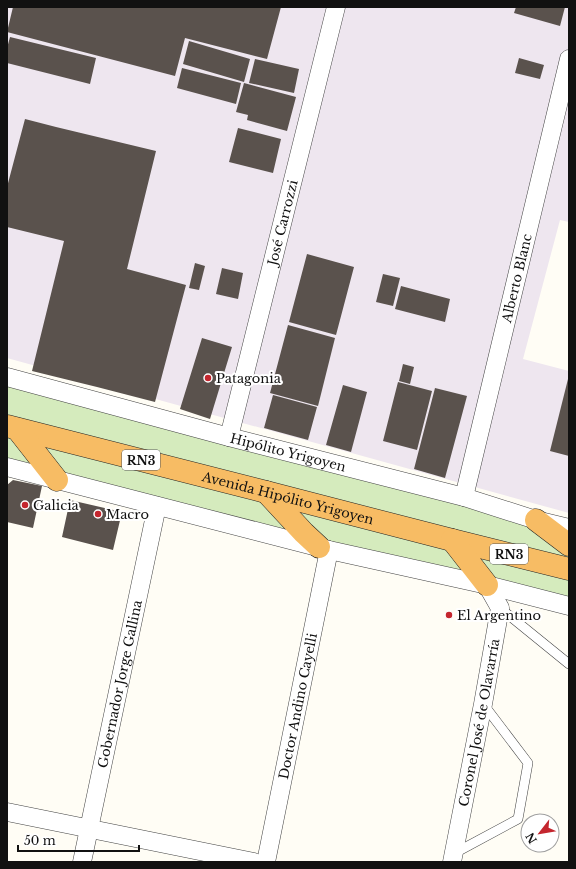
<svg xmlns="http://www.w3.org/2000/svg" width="576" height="869" viewBox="0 0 576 869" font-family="'Libre Baskerville',serif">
<rect width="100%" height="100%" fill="#fffdf5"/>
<!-- industrial -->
<path fill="#eee6ef" d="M7,7H569V222L560,220L523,359L569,371V513L7,358Z"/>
<!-- green -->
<path fill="#d5ebbd" d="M7,377L569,528V606L7,467Z"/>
<!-- building -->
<path fill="#5a524d" d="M13,7H281L267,59L185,38L175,76L7,32Z
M516,7H565L560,26L514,13Z
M10,37L96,58L90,84L7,63V48Z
M189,41L250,59L244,82L183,64Z
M519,58L544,65L540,79L515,73Z
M255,59L299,69L294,93L249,83Z
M182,68L241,83L236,104L177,88Z
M244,83L296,97L287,131L247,120L248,115L236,112Z
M25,119L56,127L156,151L127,269L186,285L155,402L97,387L32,371L64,241L7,227V187Z
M238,128L281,139L273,173L229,162Z
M307,254L354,267L336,335L289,322Z
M195,263L205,266L199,290L189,288Z
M222,268L243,273L238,299L216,294Z
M383,274L400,278L393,306L376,302Z
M401,286L450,299L445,322L395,309Z
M288,325L335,338L318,406L270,393Z
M202,338L232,347L210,419L180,409Z
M403,364L414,367L410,384L399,381Z
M568,379H569V456L550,451Z
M398,382L432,391L417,450L383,441Z
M343,385L367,392L351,452L326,445Z
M435,388L467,396L445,478L414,469Z
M273,395L317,407L308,440L264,428Z
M13,480L42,486L33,528L7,522V485Z
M70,500L122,512L113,550L62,537Z"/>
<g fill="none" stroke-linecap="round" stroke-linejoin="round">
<!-- service casing -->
<g stroke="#444" stroke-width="10">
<path id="service" d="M500,608L569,664
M453,854L518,819L528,763L484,705"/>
</g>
<!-- minor casing -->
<g stroke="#444" stroke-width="19">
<g id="minor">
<path id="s1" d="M7,377L229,437L464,497L536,520L569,528"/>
<path id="s2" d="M229,437L336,7"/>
<path d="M7,467L329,550L487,585L569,606"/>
<path id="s3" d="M464,497L569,59"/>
<path d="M7,812L254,862"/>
<path id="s4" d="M82,862L157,506"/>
<path id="s5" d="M266,862L329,550"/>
<path id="s6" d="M452,862L483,704L500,608L487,585"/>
</g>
</g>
<!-- trunk casing -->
<g stroke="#222" stroke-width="23">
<g id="trunk">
<path id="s7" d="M7,426L266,492L452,540L569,569"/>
<path d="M17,429L57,480"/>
<path d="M266,492L304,533L319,547"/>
<path d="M536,520L569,545"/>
<path d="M452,540L487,585"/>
</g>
</g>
<!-- service -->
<use href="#service" stroke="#fff" stroke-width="9"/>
<!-- minor -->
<use href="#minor" stroke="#fff" stroke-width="18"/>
<!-- trunk -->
<use href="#trunk" stroke="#f7bc64" stroke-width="22"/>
</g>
<!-- markers -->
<g fill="#c4262e" stroke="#fff" stroke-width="1.5">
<circle cx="208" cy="378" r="4"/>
<circle cx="25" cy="505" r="4"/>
<circle cx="98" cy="514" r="4"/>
<circle cx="449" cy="615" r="4"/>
</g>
<g text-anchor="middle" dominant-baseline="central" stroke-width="4" stroke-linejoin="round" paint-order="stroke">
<!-- shield labels -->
<g fill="#fff" stroke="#585858" stroke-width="1">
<rect x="122" y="450" width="38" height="20" rx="3"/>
<rect x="490" y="544" width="38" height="20" rx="3"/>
</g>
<g font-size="12" font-weight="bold" fill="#111">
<text x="141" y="460">RN3</text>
<text x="509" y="554">RN3</text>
</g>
<!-- street labels -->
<g font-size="13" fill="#111" stroke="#fff">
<text stroke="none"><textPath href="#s2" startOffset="221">José Carrozzi</textPath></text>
<text stroke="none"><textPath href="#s3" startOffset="225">Alberto Blanc</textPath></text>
<text stroke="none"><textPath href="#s1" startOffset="291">Hipólito Yrigoyen</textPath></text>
<text stroke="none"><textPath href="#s7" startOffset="290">Avenida Hipólito Yrigoyen</textPath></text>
<text stroke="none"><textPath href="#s4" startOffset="182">Gobernador Jorge Gallina</textPath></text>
<text stroke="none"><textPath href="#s5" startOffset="159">Doctor Andino Cayelli</textPath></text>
<text stroke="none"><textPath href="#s6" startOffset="142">Coronel José de Olavarría</textPath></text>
</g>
<!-- poi labels -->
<g font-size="13" fill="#111" stroke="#fff" text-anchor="start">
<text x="216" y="378">Patagonia</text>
<text x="33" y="505">Galicia</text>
<text x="106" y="514">Macro</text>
<text x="457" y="615">El Argentino</text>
</g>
</g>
<!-- border -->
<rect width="576" height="869" fill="none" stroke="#111111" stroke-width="16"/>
<!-- north arrow -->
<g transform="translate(540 833) rotate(239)"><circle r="19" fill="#ffffff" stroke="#a0a0a0"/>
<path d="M0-3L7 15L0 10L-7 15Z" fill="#c4262e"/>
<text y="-6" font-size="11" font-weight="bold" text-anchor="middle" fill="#111111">N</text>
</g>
<!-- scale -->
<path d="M18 845v6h121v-6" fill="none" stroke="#111111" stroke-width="2"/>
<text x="24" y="845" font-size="12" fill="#111111" stroke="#ffffff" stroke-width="3" paint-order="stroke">50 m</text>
</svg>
